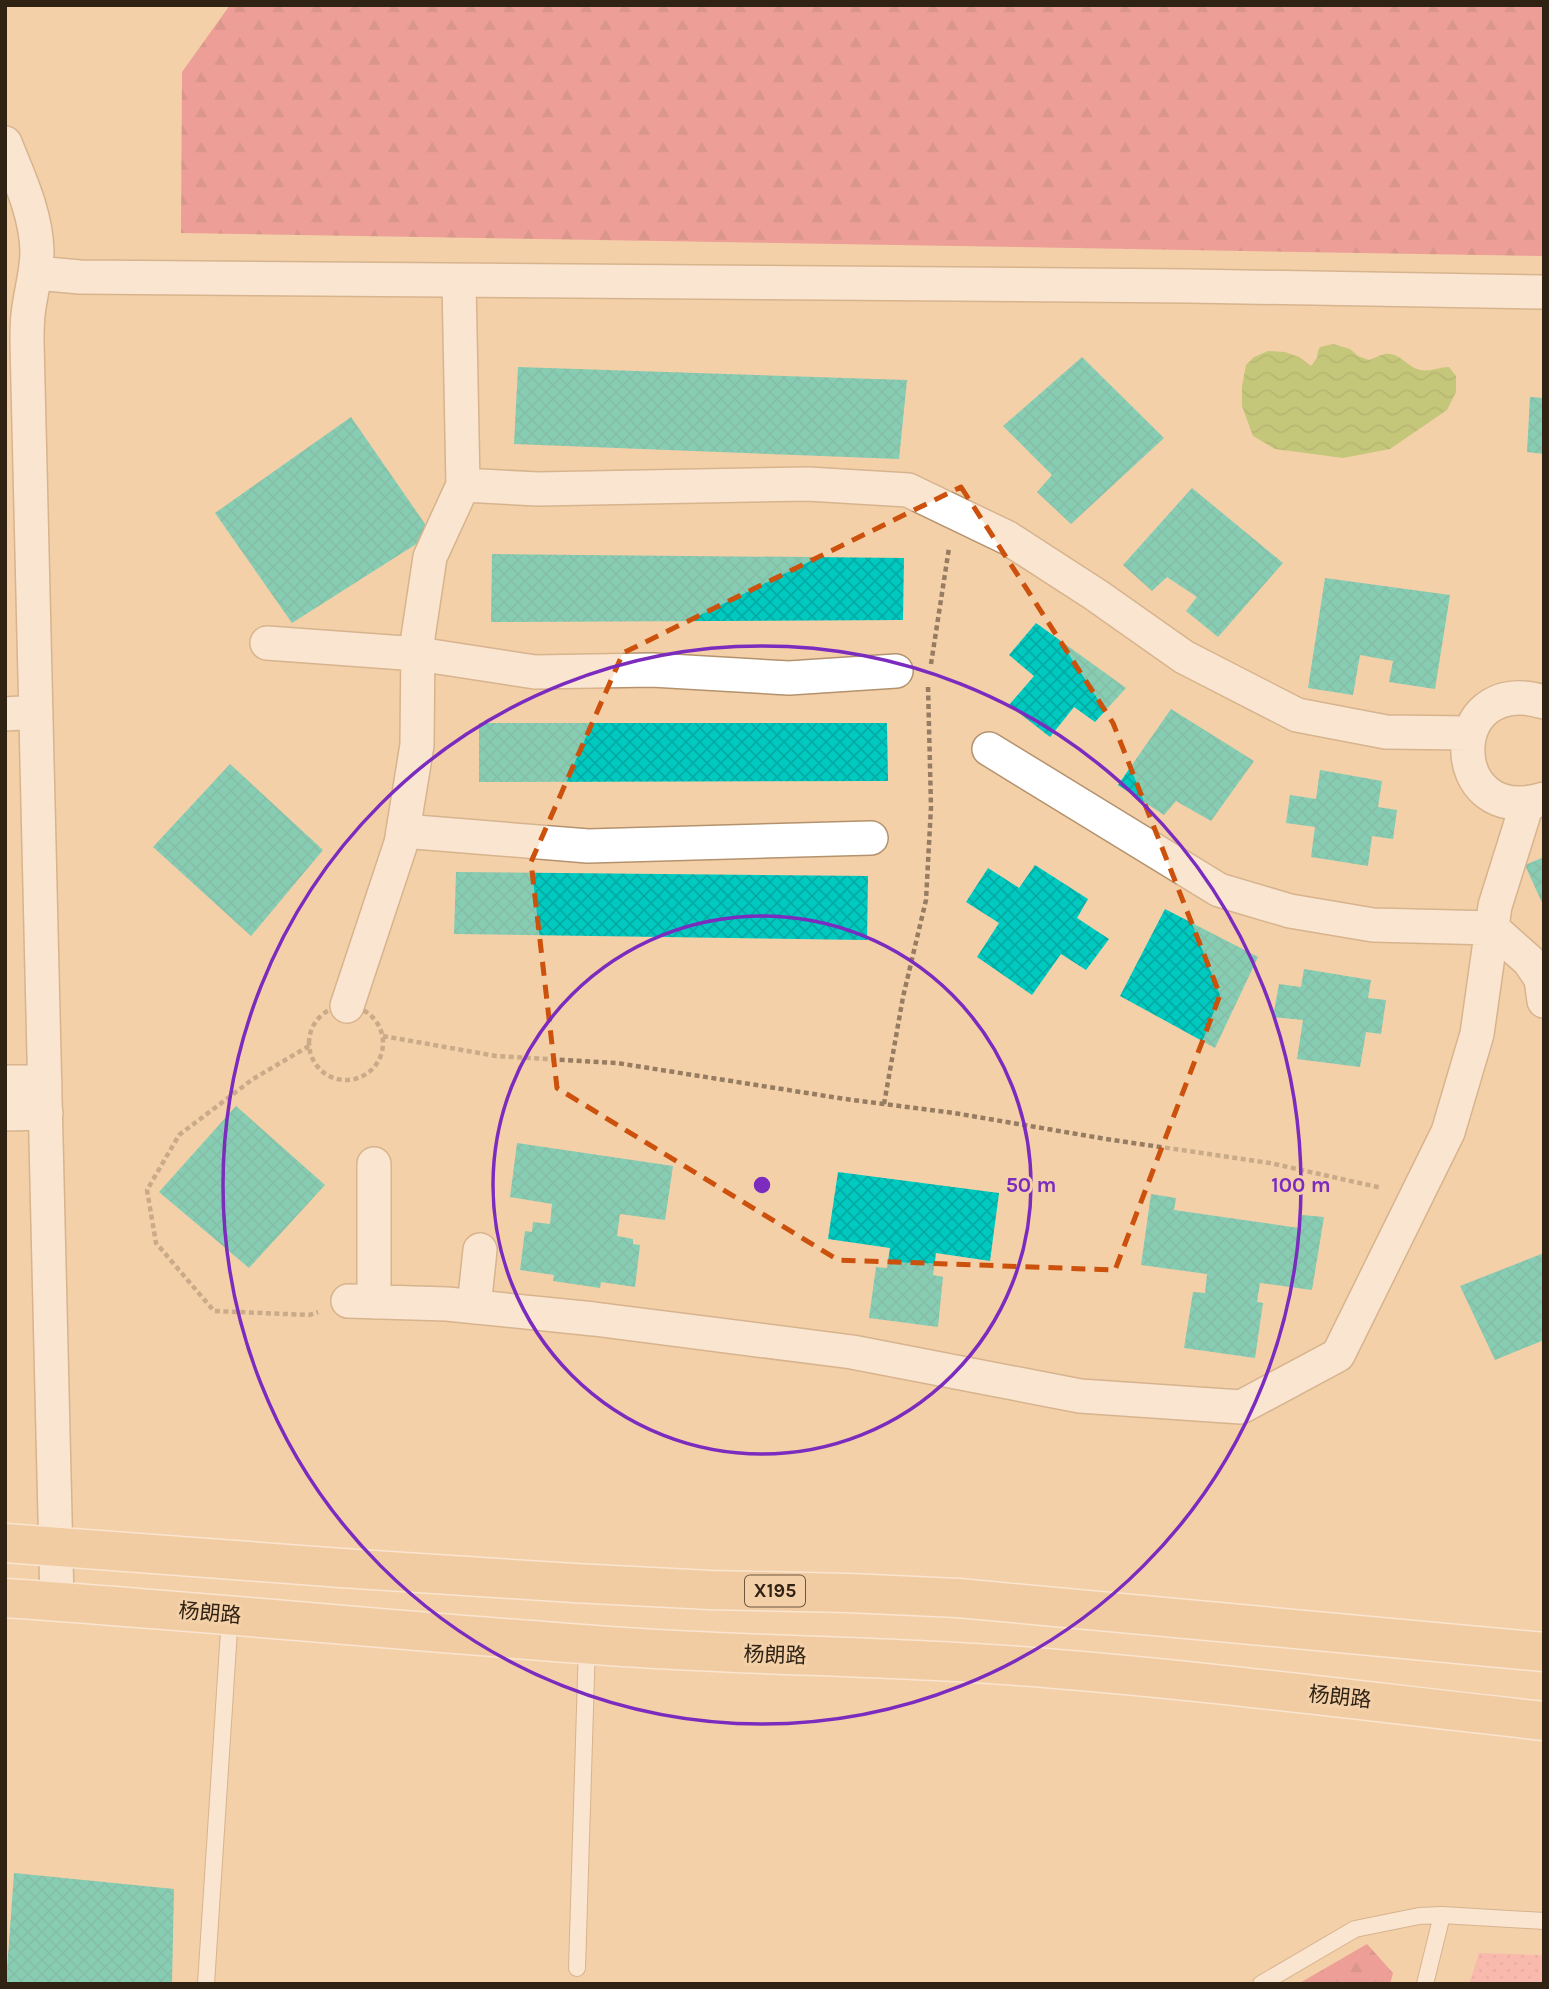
<svg xmlns="http://www.w3.org/2000/svg" width="1549" height="1989" viewBox="0 0 1549 1989" font-family="Karla,'Noto Sans SC',sans-serif">
<defs>
<pattern id="green-dots" width="8" height="8" patternUnits="userSpaceOnUse" patternTransform="scale(1.75)"><rect width="8" height="8" fill="#ffa1b1"/><path d="M2 2h.1M6 6h.1" fill="none" stroke="#db8a97" stroke-width="1.8" stroke-linecap="round"/></pattern>
<pattern id="forest-firs" width="22" height="20" patternUnits="userSpaceOnUse" patternTransform="scale(1.75)"><rect width="22" height="20" fill="#e5627f"/><path d="M5 1l3.5 6h-7zM16 11l3.5 6h-7z" fill="#ba5067"/></pattern>
<pattern id="water-waves" width="16" height="10" patternUnits="userSpaceOnUse" patternTransform="scale(1.75)"><rect width="16" height="10" fill="#8abd3f"/><path d="M0 5q4-4 8 0t8 0" fill="none" stroke="#719934"/></pattern>
<pattern id="building-cross-hatch" width="8" height="8" patternUnits="userSpaceOnUse" patternTransform="scale(1.75)"><rect width="8" height="8" fill="#00c9c0"/><path d="M0 0l8 8M0 8l8-8" fill="none" stroke="#02aca4"/></pattern>
</defs>
<rect width="100%" height="100%" fill="#f4d0a9"/>
<!-- green -->
<path fill="url(#green-dots)" d="M1479,1953L1544,1955V1984H1469Z"/>
<!-- forest -->
<path fill="url(#forest-firs)" d="M230,5H1544V256L181,233L182,72Z
M1367,1944L1393,1973L1390,1984H1298Z"/>
<!-- water -->
<path fill="url(#water-waves)" d="M1333,344L1350,349L1358,356L1369,360C1374,359 1379,355 1385,354C1399,351 1408,368 1421,370C1430,372 1440,367 1449,367L1456,376V392L1447,410L1390,449L1343,458L1275,449L1253,436L1242,406V386L1246,365L1254,357L1268,351L1285,352L1299,357L1311,366L1317,358L1318,351L1320,347Z"/>
<!-- building -->
<path fill="url(#building-cross-hatch)" d="M1082,357L1164,438L1071,524L1037,492L1052,475L1003,426Z
M518,367L907,380L899,459L514,444Z
M1530,397L1544,398V454L1527,452Z
M351,417L432,534L292,623L215,513Z
M1192,488L1283,563L1218,637L1186,611L1197,597L1167,577L1152,591L1123,565Z
M492,554L904,558L903,620L491,622Z
M1325,578L1450,595L1435,689L1389,682L1393,661L1360,655L1353,695L1308,688Z
M1036,623L1126,688L1095,722L1074,707L1050,737L1009,705L1034,676L1009,655Z
M1171,709L1254,761L1211,821L1176,801L1164,815L1118,785Z
M479,723H887L888,781L479,782Z
M230,764L323,850L251,936L153,847Z
M1320,770L1382,781L1378,807L1397,810L1393,839L1372,836L1368,866L1311,857L1315,827L1286,823L1290,795L1316,799Z
M1544,857V907L1525,865Z
M1035,865L1088,899L1077,918L1109,939L1086,970L1061,954L1032,995L977,957L999,923L966,902L988,868L1019,888Z
M456,872L868,876L867,940L454,934Z
M1165,909L1258,957L1215,1048L1120,996Z
M1304,969L1371,980L1368,998L1386,1000L1381,1034L1366,1032L1360,1067L1297,1059L1303,1020L1273,1017L1279,984L1301,987Z
M236,1106L325,1185L249,1268L159,1192Z
M517,1143L673,1166L665,1220L620,1214L617,1236L633,1239V1244L640,1245L635,1287L601,1282L600,1288L553,1281L554,1275L520,1270L525,1231L532,1232L533,1222L550,1224L552,1204L510,1197Z
M838,1172L999,1193L990,1261L936,1253L933,1275L943,1277L938,1327L869,1318L876,1267L887,1268L890,1248L828,1239Z
M1151,1194L1176,1198L1174,1210L1299,1228L1302,1215L1324,1217L1312,1290L1260,1283L1257,1302L1263,1303L1255,1358L1184,1348L1193,1292L1205,1293L1207,1274L1141,1265Z
M1544,1253V1340L1495,1360L1460,1286Z
M14,1873L174,1889L172,1984H6Z"/>
<g fill="none" stroke-linecap="round" stroke-linejoin="round">
<!-- service casing -->
<g stroke="#b4926d" stroke-width="18">
<path id="service" d="M577,1968L587,1644
M206,1984L230,1615
M1261,1984L1355,1929L1419,1916L1442,1915
M1425,1984L1442,1915L1544,1921"/>
</g>
<!-- minor casing -->
<g stroke="#b4926d" stroke-width="36">
<path id="minor" d="M5,143C19,178 36,213 37,251C37,273 30,294 28,315C27,324 27,333 27,342L57,1601
M36,273L80,277L1189,286L1544,292
M459,281L463,485
M267,643L418,654L535,672L652,670L789,678L896,671
M1544,702C1442,671 1443,830 1544,799
M5,714L36,712
M989,749L1219,890L1290,911L1373,925L1492,928L1529,961L1541,979L1544,1001
M403,831L588,846L871,838
M347,1006L401,843L417,745L418,637L430,557L463,485L538,489L808,484L908,490L1008,538L1096,595L1184,657L1297,715L1386,732L1469,733
M5,1082H45
M5,1114L46,1113
M348,1301L447,1304L594,1319L852,1352L1080,1396L1241,1407L1338,1355L1448,1132L1477,1034L1495,906L1527,804
M374,1302V1164
M474,1307L480,1250"/>
</g>
<!-- primary casing -->
<g stroke="#fff" stroke-width="41">
<path id="primary" d="M5,1543L342,1568L574,1583L710,1590L849,1593L958,1598L1544,1652
M5,1598C212,1612 418,1633 624,1647C756,1656 888,1656 1019,1666C1195,1679 1369,1702 1544,1721"/>
</g>
<!-- path -->
<path stroke="#967d62" stroke-width="4.5" stroke-dasharray="5 3.5" stroke-linecap="butt" d="M931,664L949,548
M309 1043a37 37 0 1 1 74 0a37 37 0 1 1-74 0Z
M383,1036L496,1056L617,1063L845,1099L954,1113L1106,1139L1270,1163L1382,1188
M309,1046L253,1079L179,1135L147,1190L156,1243L214,1311L309,1315L318,1312
M884,1104L903,997L926,900L931,807L928,686"/>
<!-- service -->
<use href="#service" stroke="#fff" stroke-width="16"/>
<!-- minor -->
<use href="#minor" stroke="#fff" stroke-width="33"/>
<!-- primary -->
<use href="#primary" stroke="#eec79a" stroke-width="38"/>
</g>
<!-- marked area -->
<path d="M0 0H1549V1989H0ZM961,487L1113,723L1220,995L1115,1270L838,1260L557,1088L531,862L623,653Z" fill="#f4d0a9" fill-opacity=".55" fill-rule="evenodd"/>
<path fill="none" stroke="#cc510d" stroke-width="5" stroke-dasharray="14 9" stroke-linejoin="round" d="M961,487L1113,723L1220,995L1115,1270L838,1260L557,1088L531,862L623,653Z"/>
<!-- distance rings -->
<g fill="none" stroke="#7b2cbf" stroke-width="3.5">
<circle cx="762" cy="1185" r="269"/>
<circle cx="762" cy="1185" r="539"/>
</g>
<g text-anchor="middle" dominant-baseline="central" stroke-width="6" stroke-linejoin="round" paint-order="stroke">
<!-- shield labels -->
<rect fill="#f4d0a9" stroke="#6b5741" stroke-width="2" x="745" y="1575.5" width="60" height="31" rx="5"/>
<g font-size="19" font-weight="bold" fill="#302314">
<text x="775" y="1591">X195</text>
</g>
<!-- street labels -->
<g font-size="21" fill="#302314" stroke="#f4d0a9">
<text transform="translate(210 1613) rotate(5)">杨朗路</text>
<text transform="translate(775 1655) rotate(2)">杨朗路</text>
<text transform="translate(1340 1697) rotate(6)">杨朗路</text>
</g>
</g>
<circle cx="762" cy="1185" r="10" fill="#7b2cbf" stroke="#f4d0a9" stroke-width="3.5"/>
<g font-size="21" text-anchor="middle" font-weight="bold" fill="#7b2cbf" stroke="#f4d0a9" stroke-width="6" stroke-linejoin="round" paint-order="stroke">
<text x="1031" y="1192">50 m</text>
<text x="1301" y="1192">100 m</text>
</g>
<!-- border -->
<rect width="1549" height="1989" fill="none" stroke="#302314" stroke-width="14"/>
</svg>
